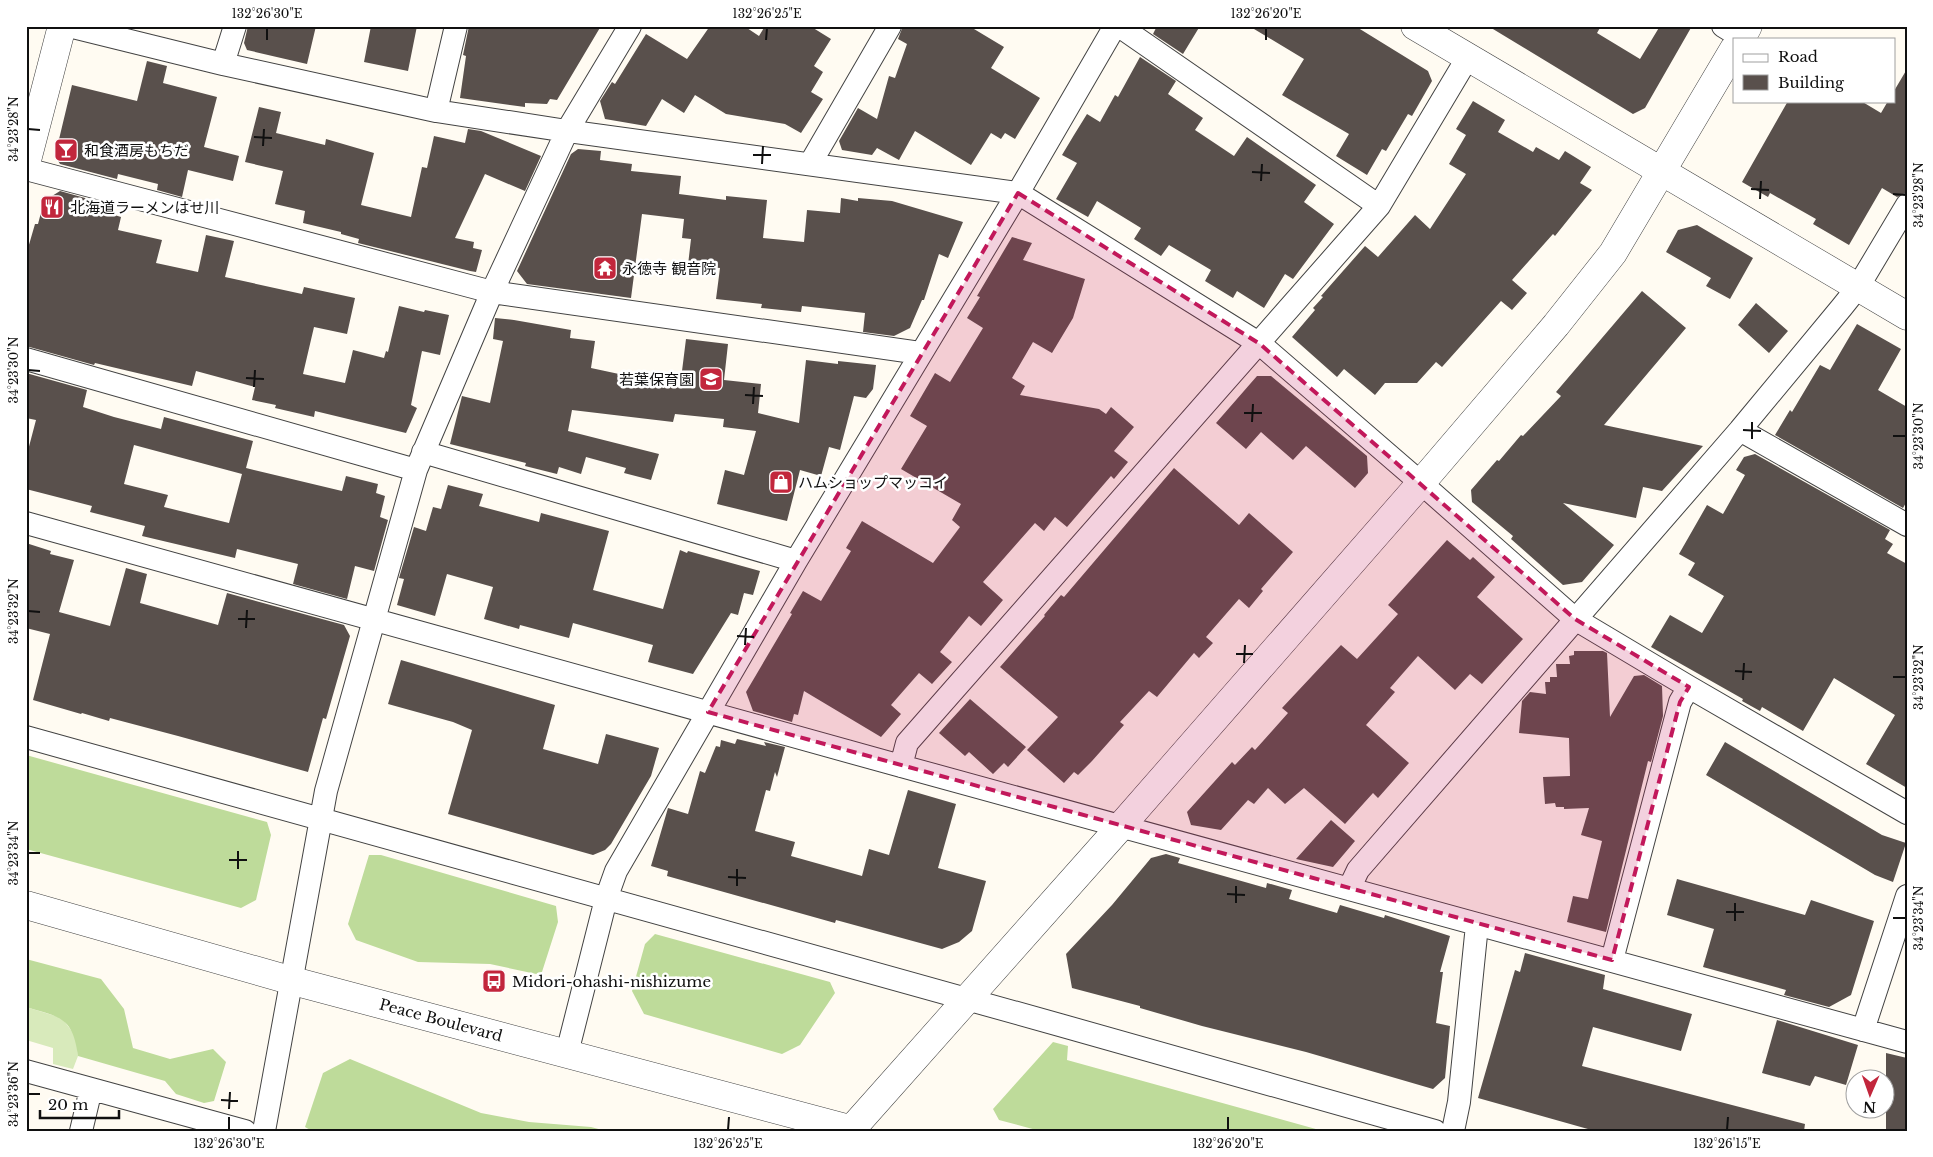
<svg xmlns="http://www.w3.org/2000/svg" width="1933" height="1157" viewBox="0 0 1933 1157" font-family="'Libre Baskerville','Noto Sans JP',serif">
<rect width="100%" height="100%" fill="#fffbf2"/>
<!-- green -->
<path fill="#d8eabb" d="M26,1007L62,1018L76,1037L78,1056L73,1069L53,1064V1048L26,1040Z"/>
<!-- forest -->
<path fill="#bedb9a" d="M26,755L267,822L271,835L256,900L241,908L26,849Z
M369,855H381L556,906L558,922L541,975L490,964L418,962L356,940L348,924Z
M655,934L830,982L835,993L800,1045L782,1054L644,1014L632,991L645,944Z
M26,959L101,979L124,1009L133,1048L170,1059L213,1049L226,1062L214,1101L204,1103L176,1094L165,1081L78,1056C73,1017 60,1017 26,1007Z
M1053,1042L1068,1046L1067,1060L1323,1131H1040L999,1120L993,1109Z
M350,1059L481,1113L529,1122L591,1127L606,1131H312L305,1127L323,1073Z"/>
<!-- building -->
<path fill="#59504c" fill-rule="evenodd" d="M248,26H316L307,64L247,50L244,43Z
M371,26H417L408,71L364,62Z
M469,26H601L557,100L550,99L547,104L525,103V107L460,98L466,56L463,55Z
M710,26H744L759,36L765,26H810L831,39L814,66L823,72L811,92L823,99L801,133L785,124L726,114L695,95L684,113L662,99L646,126L605,119L600,101L612,82L615,84L646,34L687,59Z
M903,26H969L1004,47L991,68L1040,98L1015,139L1005,133L1001,139L991,133L971,165L915,131L899,160L877,148L872,155L842,150L839,141L858,108L877,119L889,76L895,78L907,44L898,39Z
M1157,26H1200L1183,54L1153,34Z
M1249,26H1355L1428,71L1432,81L1412,116L1408,114L1386,151L1382,149L1367,175L1336,156L1349,134L1282,95L1304,59Z
M1488,26H1601L1597,33L1640,59L1660,26H1692L1645,108L1633,114Z
M1140,57L1176,81L1168,94L1203,118L1195,130L1234,156L1247,137L1316,185L1304,202L1334,224L1293,279L1285,274L1264,308L1237,291L1233,298L1205,281L1211,270L1169,245L1161,256L1134,239L1141,228L1097,201L1088,217L1056,199L1077,163L1062,155L1074,135L1087,114L1100,122L1115,95L1118,97Z
M147,61L167,66L163,83L217,97L204,147L239,156L233,181L188,170L182,197L157,190L158,184L118,174L117,179L60,164L55,156L72,85L137,101Z
M1907,69V192L1897,197L1882,188L1849,245L1813,224L1816,219L1770,193L1768,197L1742,182L1788,101H1861L1881,113L1888,101H1894V91Z
M1473,101L1505,120L1498,132L1533,152L1536,147L1559,160L1565,151L1591,167L1580,183L1592,190L1555,236L1553,234L1512,280L1527,293L1512,310L1501,301L1442,367L1436,362L1417,383H1385L1375,395L1344,369L1337,377L1292,337L1315,310L1313,308L1323,297L1321,296L1365,246L1378,257L1415,215L1430,229L1466,174L1449,164L1466,135L1456,129Z
M259,107L281,112L276,133L325,145L326,139L374,153L361,205L411,217L422,167L427,168L434,136L465,143L468,129L481,131L541,156L525,191L485,174L455,238L474,242L473,248L482,250L476,272L470,271L358,243L359,239L341,234V232L303,223L305,211L275,204L283,171L245,162Z
M578,149L601,151L600,160L632,164L631,171L681,176L679,194L726,200V196L767,200L763,238L804,242L807,210L840,213L841,198L858,201V198L892,201L963,222L948,258L939,254L924,300H922L910,328L894,336L863,332L865,313L802,306L801,312L761,308L762,304L716,299L720,268L688,265L691,239L682,238L684,219L642,214L631,298L527,284L517,271L571,154Z
M60,191L110,205L108,213L121,217L118,230L162,240L156,263L198,272L206,235L234,241L225,277L302,294L304,287L355,298L347,334L314,327L303,374L345,383L353,350L384,358L386,351L388,352L399,306L424,312L425,310L449,315L440,355L422,351L411,405L417,408L406,433L315,411L314,417L275,408L276,405L252,400L255,387L196,371L192,386L95,363L94,365L26,346V255L35,224H38L44,201Z
M1697,225L1753,258L1730,299L1706,286L1711,278L1666,252L1678,230Z
M1012,237L1032,243L1023,260L1085,279L1073,318L1052,353L1033,342L1012,378L1025,386L1020,395L1099,409L1106,414L1111,407L1134,427L1114,451L1128,462L1114,479L1111,476L1067,527L1055,517L1044,531L1035,523L983,582L1003,600L981,626L969,616L940,652L952,662L932,684L919,673L891,705L901,714L881,737L804,691L798,715L794,714L792,722L753,711L746,692L792,614L790,613L803,591L821,601L851,551L846,548L862,521L933,563L960,527L952,520L961,504L901,469L927,426L910,416L935,373L950,382L983,328L967,318L980,297L977,296Z
M1642,291L1686,328L1604,425L1703,446L1662,491L1643,487L1636,518L1563,503L1614,545L1582,582L1563,585L1511,539L1513,536L1472,502L1471,490L1497,460L1499,461L1521,435L1523,436L1561,396L1556,392Z
M1756,303L1788,331L1769,353L1738,325Z
M495,318L514,320L571,330L570,338L595,341L591,368L633,377L632,382L680,387L686,339L728,344L724,380L761,384L758,413L799,423L806,360L838,364V361L876,365L873,389L866,398L854,396L840,450L829,447L821,476L800,470L787,521L717,504L725,470L744,475L756,431L723,427L724,419L675,414L673,422L572,410L568,431L659,454L651,480L624,473L626,468L586,457L581,474L559,467L557,474L525,466L526,463L450,444L462,396L490,403L503,341L493,339Z
M1857,324L1901,349L1878,390L1907,407V501L1903,508L1775,435L1790,410L1792,412L1820,365L1830,370Z
M26,373L87,390L83,407L114,417L161,429L164,417L253,441L246,468L342,491L346,476L378,484L376,493L385,496L380,517L388,520L374,571L355,566L347,599L293,584L298,564L237,549L235,558L142,536L145,526L90,512L92,506L26,489V458L36,420L26,418ZM134,445L242,474L229,523L164,507L168,495L124,484Z
M1257,376H1271L1367,456L1368,473L1355,488L1306,446L1293,460L1261,432L1246,449L1216,423Z
M1755,454L1890,530L1885,539L1893,544L1887,553L1907,564V788L1866,764L1895,715L1834,678L1803,731L1762,707L1760,711L1742,701L1743,699L1651,647L1670,615L1702,633L1724,596L1688,575L1695,563L1679,554L1707,505L1723,514L1745,475L1736,470L1744,457Z
M1174,468L1239,525L1249,513L1293,552L1261,589L1263,591L1249,608L1239,599L1206,637L1213,643L1199,658L1194,653L1157,697L1149,691L1120,722L1124,725L1092,761L1078,775L1074,772L1064,783L1027,750L1058,717L1000,667L1045,616L1044,615L1061,595L1064,597Z
M448,485L483,494L479,506L539,522L541,513L609,531L593,590L663,609L680,550L687,553L688,551L760,571L753,595L744,593L738,615L731,613L693,674L648,662L653,645L573,623L569,638L520,625L519,629L484,619L493,587L447,574L435,616L397,605L404,579L399,578L414,527L426,531L433,507L441,509Z
M1447,540L1470,560L1473,557L1495,577L1477,597L1523,639L1482,684L1470,674L1455,690L1418,656L1390,688L1395,692L1366,725L1409,763L1378,798L1373,793L1345,824L1304,788L1285,804L1268,788L1254,804L1248,800L1221,830L1191,825L1187,812L1232,762L1235,765L1252,747L1255,750L1288,713L1282,708L1341,645L1357,659L1398,614L1388,605Z
M26,543L51,551L50,554L74,560L59,612L110,626L126,568L147,574L140,603L218,625L227,593L344,625L350,636L326,719L323,718L308,772L178,736L110,718L109,721L82,713L81,714L33,700L50,634L26,628Z
M1574,651H1603L1607,653L1610,717L1634,676L1644,675L1662,686L1663,716L1651,762L1648,761L1606,932L1567,922L1573,896L1588,899L1602,841L1581,835L1589,808L1564,809V807H1556L1555,803L1545,804L1543,777L1570,776L1569,738L1519,733L1522,701L1530,692L1546,694L1545,682H1550V677H1557L1556,664H1570L1569,656L1574,655Z
M401,660L555,705L543,749L598,764L606,734L659,748L651,776L611,844L605,850L593,855L448,814L472,730L453,722L388,704Z
M970,699L1026,747L1008,767L1004,763L993,774L969,752L965,756L939,733Z
M737,739L766,746L764,742L785,747L777,777L775,772L770,791L766,790L755,831L795,842L791,856L862,876L869,849L889,855L908,790L956,804L938,868L986,881L972,931L959,942L942,949L836,920L835,923L667,876L668,871L651,866L668,808L688,814L700,771L705,773L716,746L720,747L721,740L735,744Z
M1725,742L1882,835L1906,843L1893,882L1875,875L1706,775Z
M1331,820L1355,841L1333,867L1296,859Z
M1166,854L1180,858L1178,863L1266,888L1267,883L1292,890L1289,899L1337,913L1340,905L1384,918L1385,915L1450,936L1440,972H1443L1436,1023L1450,1026L1445,1078L1433,1089L1306,1052L1202,1026L1140,1008V1006L1072,988L1066,954L1112,905L1151,858Z
M1677,879L1805,915L1811,900L1874,921L1851,995L1829,1007L1784,995L1786,990L1703,967L1714,929L1667,915Z
M1525,953L1605,975L1603,989L1692,1014L1681,1051L1593,1027L1582,1066L1805,1124L1804,1131H1595L1478,1098L1515,970L1520,972Z
M1777,1020L1858,1045L1846,1085L1815,1076L1810,1086L1762,1073Z
M1886,1053L1907,1058V1131H1886Z"/>
<g fill="none" stroke-linecap="round" stroke-linejoin="round">
<!-- minor casing -->
<g stroke="#434343" stroke-width="24">
<path id="minor" d="M69,26L223,64L436,111L567,131L1018,193L1260,344L1421,483L1575,619L1689,687L1907,813
M1119,26L1379,206
M1723,26L1741,37
M223,64L235,26
M436,111L456,26
M810,164L890,26
M26,169L492,292L920,353
M26,359L416,470
M1740,430L1907,525
M423,452L796,561
M26,523L901,766L1907,1042
M26,737C495,869 966,997 1435,1131
M901,766L907,743L1379,206L1468,57
M1349,889L1358,870L1740,430L1842,307L1858,287L1907,205
M1612,960L1680,702L1689,687
M1863,1030L1907,896
M567,1053L606,899L616,871L796,561L1018,193L1115,26
M26,1071L245,1131
M81,1131L91,1089
M264,1131L326,791L416,470L492,292L567,131L630,26
M1453,1131L1459,1102L1477,925"/>
</g>
<!-- tertiary casing -->
<g stroke="#434343" stroke-width="29">
<path id="tertiary" d="M1415,26L1907,316
M1741,39L1748,26
M26,164L62,26
M26,905L293,981L857,1131
M850,1131L1121,826L1421,483L1556,325L1613,253L1734,49"/>
</g>
<!-- minor -->
<use href="#minor" stroke="#fff" stroke-width="22"/>
<!-- tertiary -->
<use href="#tertiary" stroke="#fff" stroke-width="28"/>
</g>
<!-- marked area -->
<path fill="#c2185b" fill-opacity="0.2" stroke="#c2185b" stroke-width="4" stroke-dasharray="10 6" stroke-linejoin="round" d="M1018,193L1260,344L1575,619L1689,687L1680,702L1612,960L708,712Z"/>
<!-- ticks -->
<path fill="none" stroke="#101010" stroke-width="2" d="M267,40V28M766,40L767,28M1266,40V28M28,129L40,130M254,137L272,138M263,146L264,129M753,155H771M762,164L763,146M1252,172L1270,173M1261,181L1262,164M1751,189L1769,190M1893,194L1906,195M1760,199L1761,181M28,370L40,371M246,378L264,379M254,387L255,370M745,395L763,396M753,404L754,387M1244,413H1262M1252,422L1253,404M1743,430L1761,431M1893,436H1906M1752,439V422M28,611L40,612M238,619H255M246,628L247,610M737,636L754,637M745,645L746,628M1236,654H1253M1244,663L1245,645M1735,671L1752,672M1893,677H1906M1743,680L1744,663M28,853H40M229,860H247M238,869V851M728,877L746,878M737,886V869M1227,894L1245,895M1236,903V886M1726,912H1744M1893,918H1906M1735,921V903M28,1094H40M221,1100L238,1101M229,1109L230,1092M229,1130V1117M728,1130L729,1117M1228,1130V1117M1727,1130L1728,1117"/>
<!-- icons -->
<defs>
<g id="bar-square" transform="scale(1.25)"><rect x="-9" y="-9" width="18" height="18" rx="4" fill="#c2263c" stroke="#fff"/><path d="M-6-5H6L.8 .8V4.5H3.5V6h-7V4.5H-.8V.8Z" fill="#fff"/></g>
<g id="restaurant-square" transform="scale(1.25)"><rect x="-9" y="-9" width="18" height="18" rx="4" fill="#c2263c" stroke="#fff"/><path d="M-5-6h1v4h1v-4h1v4h1v-4h1v5L-1.5 .5V6h-2V.5L-5-1ZM5-6V6H3V1.5H1.5Q1.5-4 5-6Z" fill="#fff"/></g>
<g id="temple-square" transform="scale(1.25)"><rect x="-9" y="-9" width="18" height="18" rx="4" fill="#c2263c" stroke="#fff"/><path d="M0-6L5-2H3V0L6.5 2.5H4V6H1.5V3h-3V6H-4V2.5H-6.5L-3 0V-2H-5Z" fill="#fff"/></g>
<g id="school-square" transform="scale(1.25)"><rect x="-9" y="-9" width="18" height="18" rx="4" fill="#c2263c" stroke="#fff"/><path d="M0-5L7-2L0 1L-7-2ZM-4 1L0 2.5L4 1V4Q0 6-4 4Z" fill="#fff"/></g>
<g id="shop-square" transform="scale(1.25)"><rect x="-9" y="-9" width="18" height="18" rx="4" fill="#c2263c" stroke="#fff"/><path d="M-5-2.5h2.3a2.7 3.5 0 0 1 5.4 0H5L5.5 6h-11ZM-1.5-2.5h3a1.5 2.3 0 0 0-3 0Z" fill="#fff"/></g>
<g id="bus-square" transform="scale(1.25)"><rect x="-9" y="-9" width="18" height="18" rx="4" fill="#c2263c" stroke="#fff"/><path d="M-5-6H5V4H4V6H2V4H-2V6H-4V4H-5ZM-3.5-4V0h7V-4ZM-3.5 1.2v1.5H-2V1.2ZM2 1.2v1.5H3.5V1.2Z" fill="#fff"/></g>
</defs>
<g fill-rule="evenodd">
<use href="#bar-square" x="66" y="150"/>
<use href="#restaurant-square" x="52" y="207"/>
<use href="#temple-square" x="605" y="268"/>
<use href="#school-square" x="711" y="379"/>
<use href="#shop-square" x="781" y="482"/>
<use href="#bus-square" x="494" y="981"/>
</g>
<g text-anchor="middle" dominant-baseline="central" stroke-width="5" stroke-linejoin="round" paint-order="stroke">
<!-- poi labels -->
<g font-size="15" fill="#101010" stroke="#fff" text-anchor="start">
<text x="84" y="150">和食酒房もちだ</text>
<text x="70" y="207">北海道ラーメンはせ川</text>
<text x="622" y="268">永徳寺 観音院</text>
<text x="694" y="379" text-anchor="end">若葉保育園</text>
<text x="798" y="482">ハムショップマッコイ</text>
<text x="512" y="981">Midori-ohashi-nishizume</text>
</g>
<!-- street labels -->
<g font-size="15" fill="#101010" stroke="#fff">
<text transform="translate(441 1020) rotate(15)">Peace Boulevard</text>
</g>
</g>
<!-- border -->
<rect width="1933" height="1157" fill="none" stroke="#ffffff" stroke-width="55"/>
<!-- legend -->
<rect x="1733" y="38" width="162" height="65" fill="#ffffff" stroke="#9f9f9f"/>
<rect x="1743" y="54" width="25" height="8" fill="#ffffff" stroke="#9f9f9f"/>
<text x="1778" y="62" font-size="15" fill="#101010">Road</text>
<rect x="1743" y="75" width="25" height="15" fill="#59504c" stroke="#9f9f9f"/>
<text x="1778" y="88" font-size="15" fill="#101010">Building</text>
<!-- north arrow -->
<g transform="translate(1870 1094) rotate(182)"><circle r="24" fill="#ffffff" stroke="#9f9f9f"/>
<path d="M0-4L9 19L0 12L-9 19Z" fill="#c2263c"/>
<text y="-8" font-size="14" font-weight="bold" text-anchor="middle" fill="#101010">N</text>
</g>
<!-- scale -->
<path d="M40 1110v8h79v-8" fill="none" stroke="#101010" stroke-width="2.5"/>
<text x="48" y="1110" font-size="15" fill="#101010" stroke="#ffffff" stroke-width="4" paint-order="stroke">20 m</text>
<rect x="28" y="28" width="1878" height="1102" fill="none" stroke="#101010" stroke-width="2"/>
<g font-size="12" text-anchor="middle" fill="#101010">
<text x="267" y="18">132°26'30"E</text>
<text x="767" y="18">132°26'25"E</text>
<text x="1266" y="18">132°26'20"E</text>
<text transform="translate(14 129) rotate(-90)" y="4">34°23'28"N</text>
<text transform="translate(1919 195) rotate(-90)" y="4">34°23'28"N</text>
<text transform="translate(14 370) rotate(-90)" y="4">34°23'30"N</text>
<text transform="translate(1919 436) rotate(-90)" y="4">34°23'30"N</text>
<text transform="translate(14 611) rotate(-90)" y="4">34°23'32"N</text>
<text transform="translate(1919 677) rotate(-90)" y="4">34°23'32"N</text>
<text transform="translate(14 853) rotate(-90)" y="4">34°23'34"N</text>
<text transform="translate(1919 918) rotate(-90)" y="4">34°23'34"N</text>
<text transform="translate(14 1094) rotate(-90)" y="4">34°23'36"N</text>
<text x="229" y="1148">132°26'30"E</text>
<text x="728" y="1148">132°26'25"E</text>
<text x="1228" y="1148">132°26'20"E</text>
<text x="1727" y="1148">132°26'15"E</text>
</g>
</svg>
